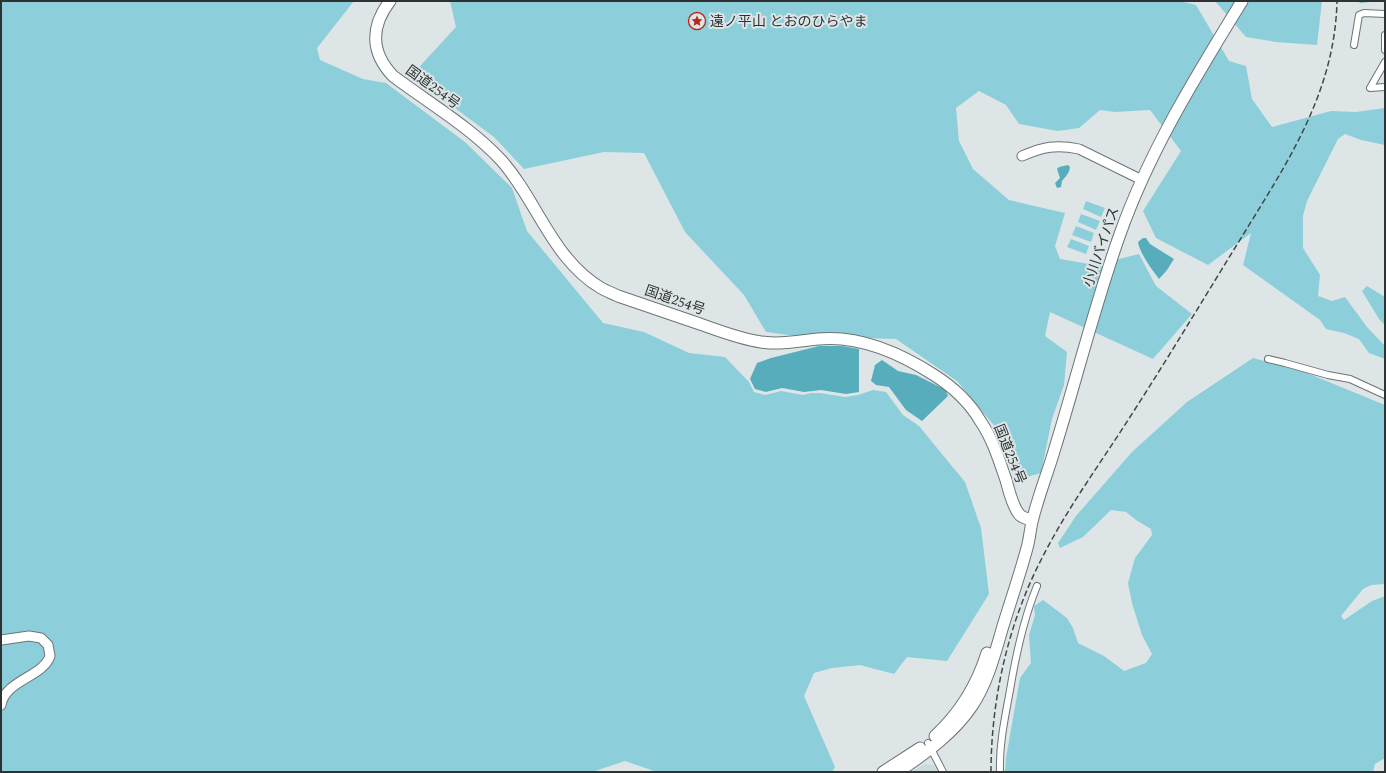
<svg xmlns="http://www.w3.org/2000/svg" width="1386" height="773" viewBox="0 0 1386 773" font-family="Spectral,'Noto Sans JP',serif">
<rect width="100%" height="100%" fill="#dde5e7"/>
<!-- built -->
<path fill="#c9dbdf" d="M925,764L934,765L938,772H911Z"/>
<!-- green -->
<path fill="#8ccfdb" d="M1,1H354L317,48L320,60L363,79L386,83L465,142L512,188L527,231L603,323L644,332L689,353L725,357L749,382L754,392L765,395L781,391L803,395L811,393H820L845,397L858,395L873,390L886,392L903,415L919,426L965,482L981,528L989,594L947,661L907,657L894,674L860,665L832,668L814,673L804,696L835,767L832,772H657L625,761L592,772H1Z
M450,1H1180L1196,5L1229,61L1246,66L1252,99L1272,127L1331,111L1356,112L1385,108V145L1361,140L1345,134L1338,139L1307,201L1303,216V248L1320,275L1318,296L1332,301L1345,297L1367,327L1385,346V359L1369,353L1359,339L1344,333L1326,329L1320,320L1243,265L1251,233L1208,265L1156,238L1143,211L1181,151L1150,110L1115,112L1100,110L1079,128L1058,131L1019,124L1006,105L979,91L956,108L959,141L973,169L1009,200L1065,213L1055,246L1060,259L1095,265L1139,254L1156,286L1192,314L1153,359L1050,312L1045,336L1067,352L1064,385L1052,419L1041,473L1023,478L997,429L957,381L896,339L797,336L766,332L744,295L685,232L644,153L604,152L524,169L494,137L413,77L421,65L456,27Z
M1215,1H1322L1317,45L1276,42L1246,37Z
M1086,201L1105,208L1101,217L1083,209Z
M1081,214L1100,221L1096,230L1078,222Z
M1076,226L1094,233L1091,242L1072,235Z
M1071,239L1089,246L1086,254L1067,247Z
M1367,286L1385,297V325L1379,319L1362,291Z
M1253,358L1302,371L1385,405V584L1371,585L1363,589L1341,616L1344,620L1372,601L1385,596V758L1375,764L1373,772H1005L1006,758L1020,678L1031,663L1029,635L1035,615L1034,606L1043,600L1067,618L1073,628L1078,643L1104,656L1124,671L1146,663L1152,654L1142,635L1132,603L1128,583L1135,558L1152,535L1151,529L1136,520L1126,512L1111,510L1083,537L1060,548L1058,543L1076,516L1132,452L1187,402Z"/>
<!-- water -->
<path fill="#57adbc" d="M1068,165L1070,167C1069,174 1066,176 1062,181L1061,187L1057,188L1055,183L1060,178L1057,169L1059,167Z
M1143,238H1146L1150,244L1174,259L1167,270L1159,279C1151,268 1142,257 1138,243L1139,241Z
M819,346H842L859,349V392L846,394L821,390L804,392L782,388L766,392L755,389L750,379L757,363L771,358Z
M882,360L898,371L916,375L940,387L945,389L948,396L922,421L906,410L889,387L876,385L871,381L875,365Z"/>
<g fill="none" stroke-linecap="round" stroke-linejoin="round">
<!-- stream -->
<path stroke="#57adbc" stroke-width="1.5" d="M1360,2L1373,1"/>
<!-- street casing -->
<g stroke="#6d7476" stroke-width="8">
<path id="street" d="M1385,35V50
M1354,45L1359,15L1364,13L1385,14
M1385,62L1370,88L1385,87
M1268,359L1285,363L1328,375L1350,379L1385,395
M928,743L943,772
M1000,772C999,744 1005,718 1010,690C1016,654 1023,620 1037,586"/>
</g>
<!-- secondary casing -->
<g stroke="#6d7476" stroke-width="11">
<path id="secondary" d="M1022,156C1043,147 1056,144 1079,149L1142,180
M1,640L29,636L41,638L48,645L50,656C43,677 5,680 1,705"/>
</g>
<!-- highway casing -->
<g stroke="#6d7476" stroke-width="13">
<path id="highway" d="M390,1C370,27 371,53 393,76C429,103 470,127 501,160C537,200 552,259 601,288C606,291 612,293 618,296C645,305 673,315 700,324C720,331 740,339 761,342C780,345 799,341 818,339C860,335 900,353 934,375C953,387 970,403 981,422C993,440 999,460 1006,480C1009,491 1012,505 1019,514C1022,518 1028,519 1032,520
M935,736C959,714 977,685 987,653
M883,772L920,748
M898,772C926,753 953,734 972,706C988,682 995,653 1003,626C1011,600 1020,574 1027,548C1030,538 1030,528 1033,518C1039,494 1048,472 1055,448C1077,377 1095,304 1120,234C1150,150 1196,76 1242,1"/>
</g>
<!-- street -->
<use href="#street" stroke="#fff" stroke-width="6"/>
<!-- secondary -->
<use href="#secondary" stroke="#fff" stroke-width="9"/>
<!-- highway -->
<use href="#highway" stroke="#fff" stroke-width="11"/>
<!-- rail -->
<path stroke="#434748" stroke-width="1.5" stroke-dasharray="6 3" stroke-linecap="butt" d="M991,772C991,700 1008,624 1041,560C1066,510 1100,464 1130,417C1170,355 1207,293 1246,230C1291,157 1335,89 1337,1"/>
</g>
<!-- icons -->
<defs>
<g id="sight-ring" transform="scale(0.9)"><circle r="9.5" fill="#dde5e7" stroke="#b7291c" stroke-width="1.5"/><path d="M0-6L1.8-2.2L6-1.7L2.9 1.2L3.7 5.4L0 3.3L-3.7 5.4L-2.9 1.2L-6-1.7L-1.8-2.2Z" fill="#b7291c"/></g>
</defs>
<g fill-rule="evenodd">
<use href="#sight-ring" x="697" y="21"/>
</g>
<g text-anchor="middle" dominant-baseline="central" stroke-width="4" stroke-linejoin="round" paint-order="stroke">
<!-- poi labels -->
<g font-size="14" fill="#2f3233" stroke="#dde5e7" text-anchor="start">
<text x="710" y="21">遠ノ平山 とおのひらやま</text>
</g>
<!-- street labels -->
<g font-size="14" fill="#2f3233" stroke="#dde5e7">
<text transform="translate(433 87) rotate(36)">国道254号</text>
<text transform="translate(1101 247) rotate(-71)">小川バイパス</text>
<text transform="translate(675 300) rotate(19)">国道254号</text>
<text transform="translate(1010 454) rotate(68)">国道254号</text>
</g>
</g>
<!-- border -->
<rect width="1386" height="773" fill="none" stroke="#2f3233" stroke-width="4"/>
</svg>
